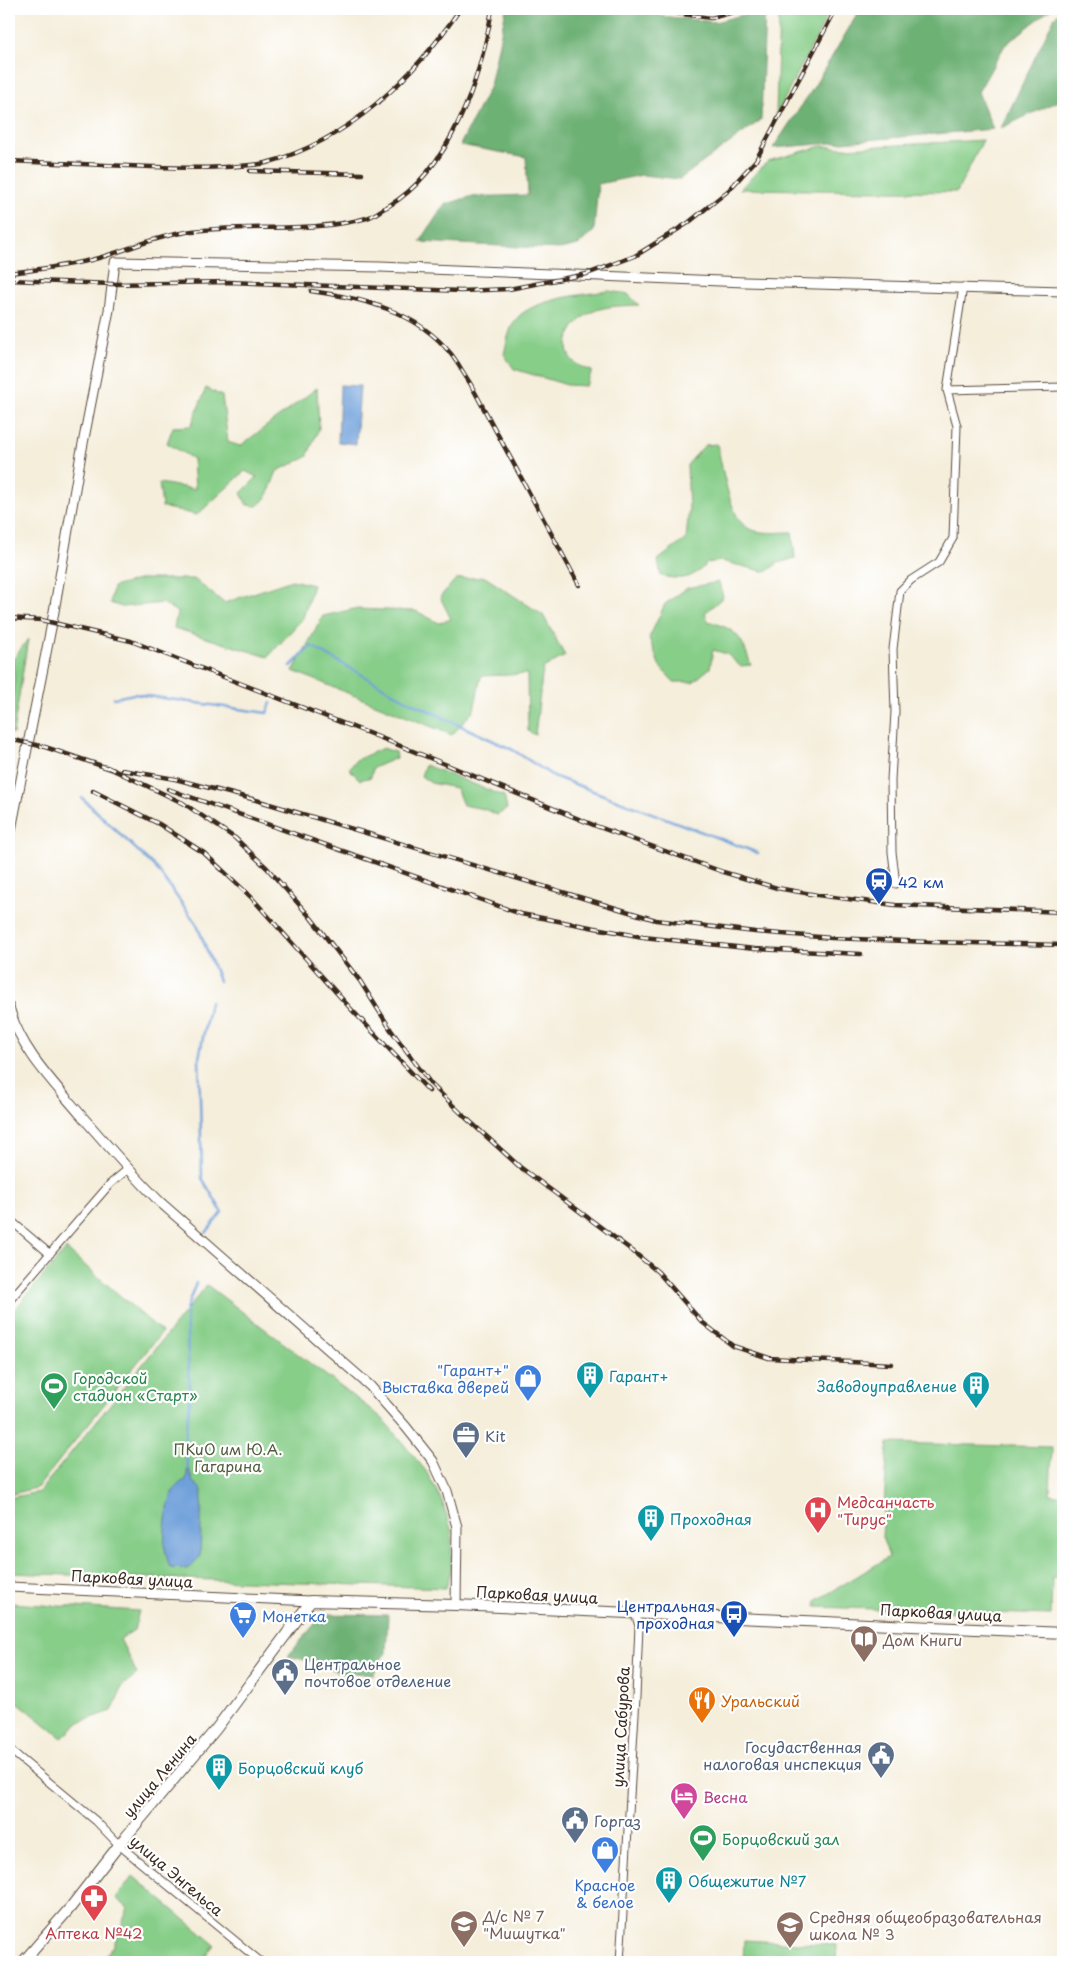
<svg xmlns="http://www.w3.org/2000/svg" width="1072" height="1971" viewBox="0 0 1072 1971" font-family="'Playpen Sans',sans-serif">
<rect width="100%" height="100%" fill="#fff"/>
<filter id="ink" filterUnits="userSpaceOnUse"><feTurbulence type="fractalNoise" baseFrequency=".02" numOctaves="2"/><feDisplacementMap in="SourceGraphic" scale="10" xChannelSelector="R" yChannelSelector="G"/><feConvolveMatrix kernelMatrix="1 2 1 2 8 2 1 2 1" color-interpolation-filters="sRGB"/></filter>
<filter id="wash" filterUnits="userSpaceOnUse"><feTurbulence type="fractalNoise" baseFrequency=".0096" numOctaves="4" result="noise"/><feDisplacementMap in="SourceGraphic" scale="20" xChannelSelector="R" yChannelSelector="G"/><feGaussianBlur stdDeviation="1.12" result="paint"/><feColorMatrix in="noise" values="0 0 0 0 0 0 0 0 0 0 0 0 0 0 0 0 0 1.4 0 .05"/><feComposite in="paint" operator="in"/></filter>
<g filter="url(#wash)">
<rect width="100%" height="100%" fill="#f5eedb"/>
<!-- green -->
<path fill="#87ce89" stroke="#617c54" d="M779,9H831L776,115Z
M983,140L957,192L740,189L768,161L822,146L846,148Z
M609,291L628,294L639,305C621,306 600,305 585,316C571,326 559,348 574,362C578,366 587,369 592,371L586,386L567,385L514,369L504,354C507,342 509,327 517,318C534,299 585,294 609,291Z
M206,388L222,396L228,442L240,446L317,388L319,428L307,457L277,471L267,497L257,506L247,505L241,493L257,477L245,471L197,515L162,507L159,483L195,489L193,459L167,443L173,427L191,426Z
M717,444C722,464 729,515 746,527C758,535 779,532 792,532L795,558L778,563L766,572L721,561L707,563C692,580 681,580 661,576L658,560L686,539L689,508L687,465L705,445Z
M485,577L543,615L565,656L543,668L535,735L528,731L527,674L481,676L474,710L452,735L293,671L323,616L354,609L416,611L439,623L451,619L440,597L456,579Z
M142,579H194L224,603L292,580L313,585L303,618L268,657L174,628L177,612L163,603L122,607L110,603L113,587Z
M719,582L723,597L705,613L708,621C739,630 741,637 751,665L740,666L727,654L713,650L710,668L693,682H674L660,667L649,638L665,604L687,588Z
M28,639L13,734L9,733C9,710 18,684 12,661Z
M383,748L395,752L396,758L373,768L371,777L360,780L349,769L356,760Z
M425,765L504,796L507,809L497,815L484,809L463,805L456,788L431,783L421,776Z
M66,1249L162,1332L38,1487L9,1495V1316Z
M207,1285L382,1418L426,1471L442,1501L452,1532L451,1571L446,1588L9,1573V1498L39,1492Z
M888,1443L1052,1447L1050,1494L1063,1496V1579L1052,1578L1051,1615L816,1607V1601L889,1557L882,1537Z
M9,1603L139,1611L134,1630L120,1639L137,1674L123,1685L112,1711L80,1722L62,1738L9,1695Z
M133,1876L215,1945L201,1962H101L113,1947L128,1908L116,1898Z
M744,1940L837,1945L836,1962H743Z"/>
<!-- forest -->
<path fill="#6db175" stroke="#546e4a" d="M506,9H648L661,16L715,22L765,9L761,120L680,179L642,175L598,184L594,231L578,245L560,249L420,242L444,205L469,197L528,195L526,157L460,145L490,86Z
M864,9H1051L1005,45L978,92L993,129L773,148L812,90L858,13Z
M1062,9H1063V99L1001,128L1054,18Z
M323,1614L388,1615L386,1653L378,1663L374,1674L341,1673L317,1663L288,1656Z"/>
<!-- water -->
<path fill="#70a0da" stroke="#56657c" d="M340,385L360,386L356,444L338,442Z
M188,1466L193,1482L202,1490L200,1556L195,1563L187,1569L170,1568C168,1562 166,1555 165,1549C163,1535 167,1494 179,1484C181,1482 183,1481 186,1480Z"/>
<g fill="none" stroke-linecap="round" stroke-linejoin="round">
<!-- stream -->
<path stroke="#70a0da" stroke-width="2.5" d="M291,666L311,646L410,702L513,750L553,776L758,853
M114,698L134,694L267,713L271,703
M82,798L157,869L197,925L219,981
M206,1233L222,1212L202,1178L199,1058L210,1002
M188,1469L184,1443L190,1401L186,1310L196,1283"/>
</g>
</g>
<g filter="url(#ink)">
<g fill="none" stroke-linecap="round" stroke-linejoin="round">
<!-- minor casing -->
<g stroke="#57473a" stroke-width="9">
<path id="minor" d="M947,390L1063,387
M896,884L892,852L891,780L895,712L893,649L900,591L911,580L939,562L953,538L957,426L947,390L963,287
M9,1219L50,1254
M9,1301L110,1184L128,1169
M9,1749L96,1821L119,1845L261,1962
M620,1962L636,1697L639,1626L635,1613"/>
</g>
<!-- tertiary casing -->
<g stroke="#57473a" stroke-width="11">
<path id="tertiary" d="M9,840L52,623L81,454L109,310L115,262L380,267L745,282L1063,291
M9,1007C20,1049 53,1082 80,1114C106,1144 132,1174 160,1202L370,1386L406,1427L433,1461L447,1491L457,1527L456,1605
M9,1587L311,1601"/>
</g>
<!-- primary casing -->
<g stroke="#57473a" stroke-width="12">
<path id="primary" d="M23,1962L70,1908L119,1845L216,1729L311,1601L456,1605L1063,1633"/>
</g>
<!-- minor -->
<use href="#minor" stroke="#fff" stroke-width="7"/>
<!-- tertiary -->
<use href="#tertiary" stroke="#fff" stroke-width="9"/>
<!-- primary -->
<use href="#primary" stroke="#fff" stroke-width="10"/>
<!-- rail casing -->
<g stroke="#3b2a1e" stroke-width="4.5">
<path id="rail" d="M661,9L668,12L711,18L745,9
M9,161C57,163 105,165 152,167C182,168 210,169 239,166C248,165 257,165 266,163C348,141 414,78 460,9
M250,171L362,174
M9,273C36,270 64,266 91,260C123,252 153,237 186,232C245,223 308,234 367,218C374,216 380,210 387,207C451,170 481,78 492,9
M9,280L112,284L229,282L461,291L509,289L587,274L635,256L688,223L729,190L756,160L836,9
M311,291C362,298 417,311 451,354C458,363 464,374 470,383L579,585
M9,618L41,620L131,641L381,738L596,826L723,872L777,888L817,895L895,905L1063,912
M9,739L45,747L114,770
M107,767L183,803L235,838L267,868L311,918L360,981L391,1030L431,1084L465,1117L520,1167L630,1249L658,1272L702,1322L733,1346L769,1358L891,1364
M122,770L175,779L256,800L656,920L755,932L832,938L929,942L1063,945
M168,789L521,914L643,937L755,949L861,954
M93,791L159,824L204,853L251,897L351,1009L429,1091"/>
</g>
<!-- rail -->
<use href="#rail" stroke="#fff" stroke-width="2.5" stroke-dasharray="8" stroke-linecap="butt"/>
</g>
</g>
<!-- icons -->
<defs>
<g id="station-pin" transform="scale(1.4375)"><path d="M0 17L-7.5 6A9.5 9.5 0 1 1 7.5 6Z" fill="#1a4fb4" stroke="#fff"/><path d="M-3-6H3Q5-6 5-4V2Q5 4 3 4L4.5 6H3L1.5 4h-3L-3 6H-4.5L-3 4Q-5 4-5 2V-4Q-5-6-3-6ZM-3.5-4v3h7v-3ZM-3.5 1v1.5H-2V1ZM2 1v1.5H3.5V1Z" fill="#fff"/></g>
<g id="building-pin" transform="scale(1.4375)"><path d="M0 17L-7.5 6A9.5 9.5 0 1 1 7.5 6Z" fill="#0f9aa8" stroke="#fff"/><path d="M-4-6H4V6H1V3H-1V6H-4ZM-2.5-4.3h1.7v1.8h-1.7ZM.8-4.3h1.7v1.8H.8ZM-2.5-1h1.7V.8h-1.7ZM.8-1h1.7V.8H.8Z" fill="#fff"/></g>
<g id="shop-pin" transform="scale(1.4375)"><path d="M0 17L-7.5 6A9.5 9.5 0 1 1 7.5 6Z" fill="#3f7fe0" stroke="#fff"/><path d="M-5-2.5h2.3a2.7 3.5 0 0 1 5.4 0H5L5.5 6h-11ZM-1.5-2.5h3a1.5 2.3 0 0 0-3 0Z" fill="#fff"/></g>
<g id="stadium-pin" transform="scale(1.4375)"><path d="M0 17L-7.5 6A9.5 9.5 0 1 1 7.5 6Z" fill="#2e9e5b" stroke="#fff"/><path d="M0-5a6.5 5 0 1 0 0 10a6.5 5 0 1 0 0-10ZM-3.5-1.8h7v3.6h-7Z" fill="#fff"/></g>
<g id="office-pin" transform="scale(1.4375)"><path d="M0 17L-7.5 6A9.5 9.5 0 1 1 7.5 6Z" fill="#5c6f8a" stroke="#fff"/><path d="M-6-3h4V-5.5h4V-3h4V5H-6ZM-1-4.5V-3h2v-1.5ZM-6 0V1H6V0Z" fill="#fff"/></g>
<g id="hospital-pin" transform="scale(1.4375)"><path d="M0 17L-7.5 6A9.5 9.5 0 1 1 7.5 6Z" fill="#e0444e" stroke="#fff"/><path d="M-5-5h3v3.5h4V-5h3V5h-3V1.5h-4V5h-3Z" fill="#fff"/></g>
<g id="bus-pin" transform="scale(1.4375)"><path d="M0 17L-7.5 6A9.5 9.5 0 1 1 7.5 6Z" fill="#1a4fb4" stroke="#fff"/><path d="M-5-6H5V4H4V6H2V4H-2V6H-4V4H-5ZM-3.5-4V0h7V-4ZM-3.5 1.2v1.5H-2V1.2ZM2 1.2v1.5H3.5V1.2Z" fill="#fff"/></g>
<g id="supermarket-pin" transform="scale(1.4375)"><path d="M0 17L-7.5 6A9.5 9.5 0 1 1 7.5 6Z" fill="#3f7fe0" stroke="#fff"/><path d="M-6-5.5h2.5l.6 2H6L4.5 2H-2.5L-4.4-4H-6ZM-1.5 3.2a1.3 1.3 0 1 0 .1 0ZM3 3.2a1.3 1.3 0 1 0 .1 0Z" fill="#fff"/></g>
<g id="library-pin" transform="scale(1.4375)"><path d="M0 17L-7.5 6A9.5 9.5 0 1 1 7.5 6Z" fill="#8d6e63" stroke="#fff"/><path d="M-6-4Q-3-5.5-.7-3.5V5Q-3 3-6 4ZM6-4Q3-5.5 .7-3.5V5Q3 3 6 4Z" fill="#fff"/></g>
<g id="civic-pin" transform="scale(1.4375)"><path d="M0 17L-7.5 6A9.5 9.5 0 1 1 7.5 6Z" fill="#5c6f8a" stroke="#fff"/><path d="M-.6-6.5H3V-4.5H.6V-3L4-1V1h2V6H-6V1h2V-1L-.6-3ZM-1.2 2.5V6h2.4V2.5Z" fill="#fff"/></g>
<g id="restaurant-pin" transform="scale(1.4375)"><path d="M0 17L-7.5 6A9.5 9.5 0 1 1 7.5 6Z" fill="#e8710a" stroke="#fff"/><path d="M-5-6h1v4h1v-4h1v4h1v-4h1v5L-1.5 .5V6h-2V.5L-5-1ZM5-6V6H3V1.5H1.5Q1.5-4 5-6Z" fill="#fff"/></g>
<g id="hotel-pin" transform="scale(1.4375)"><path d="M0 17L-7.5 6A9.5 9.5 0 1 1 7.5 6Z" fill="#d1479c" stroke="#fff"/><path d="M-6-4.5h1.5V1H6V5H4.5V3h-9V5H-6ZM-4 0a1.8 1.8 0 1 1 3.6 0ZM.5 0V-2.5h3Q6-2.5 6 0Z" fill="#fff"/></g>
<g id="pharmacy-pin" transform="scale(1.4375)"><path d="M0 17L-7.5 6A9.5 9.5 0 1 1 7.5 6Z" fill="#e0444e" stroke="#fff"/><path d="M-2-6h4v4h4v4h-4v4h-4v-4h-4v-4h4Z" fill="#fff"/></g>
<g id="school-pin" transform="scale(1.4375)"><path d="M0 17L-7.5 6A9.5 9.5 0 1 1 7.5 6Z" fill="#8d6e63" stroke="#fff"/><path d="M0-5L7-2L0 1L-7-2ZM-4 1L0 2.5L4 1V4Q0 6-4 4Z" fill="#fff"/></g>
</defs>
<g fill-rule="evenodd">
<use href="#station-pin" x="879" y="881"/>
<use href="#building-pin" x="590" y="1375"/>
<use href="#shop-pin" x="528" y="1378"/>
<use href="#building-pin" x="976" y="1385"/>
<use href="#stadium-pin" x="54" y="1386"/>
<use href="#office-pin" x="466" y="1435"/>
<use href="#hospital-pin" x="818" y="1510"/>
<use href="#building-pin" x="651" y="1518"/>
<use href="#bus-pin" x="734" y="1614"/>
<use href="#supermarket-pin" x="243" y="1615"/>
<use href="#library-pin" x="864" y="1639"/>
<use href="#civic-pin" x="285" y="1672"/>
<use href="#restaurant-pin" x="702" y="1700"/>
<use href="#civic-pin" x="881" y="1755"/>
<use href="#building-pin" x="219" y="1767"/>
<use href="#hotel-pin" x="684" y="1796"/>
<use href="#civic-pin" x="575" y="1820"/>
<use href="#stadium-pin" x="703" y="1838"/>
<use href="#shop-pin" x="605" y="1850"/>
<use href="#building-pin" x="669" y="1880"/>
<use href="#pharmacy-pin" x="94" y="1898"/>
<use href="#school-pin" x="464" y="1924"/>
<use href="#school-pin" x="790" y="1925"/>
</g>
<g text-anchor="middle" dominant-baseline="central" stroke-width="4.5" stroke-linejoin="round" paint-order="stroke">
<!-- transit labels -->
<g font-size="15" fill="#164399" stroke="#fff" text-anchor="start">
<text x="898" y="881">42 км</text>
<text x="715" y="1605" text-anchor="end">Центральная<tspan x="715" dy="17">проходная</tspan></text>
</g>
<!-- shop labels -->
<g font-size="15" fill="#366cbe" stroke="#fff" text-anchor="end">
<text x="509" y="1369">"Гарант+"<tspan x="509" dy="17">Выставка дверей</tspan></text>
<text x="262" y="1615" text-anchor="start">Монетка</text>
<text x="605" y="1884" text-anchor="middle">Красное<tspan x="605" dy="17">&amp; белое</tspan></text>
</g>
<!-- culture labels -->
<g font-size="15" fill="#0d838f" stroke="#fff" text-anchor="start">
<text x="609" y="1375">Гарант+</text>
<text x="957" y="1385" text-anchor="end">Заводоуправление</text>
<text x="670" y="1518">Проходная</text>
<text x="238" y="1767">Борцовский клуб</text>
<text x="688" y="1880">Общежитие №7</text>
</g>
<!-- leisure labels -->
<g font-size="15" fill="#27864d" stroke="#fff" text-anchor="start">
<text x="73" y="1377">Городской<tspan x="73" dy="17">стадион «Старт»</tspan></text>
<text x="722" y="1838">Борцовский зал</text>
</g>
<!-- service labels -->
<g font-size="15" fill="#4e5e75" stroke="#fff" text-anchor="start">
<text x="485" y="1435">Kit</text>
<text x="304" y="1663">Центральное<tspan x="304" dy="17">почтовое отделение</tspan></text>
<text x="862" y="1746" text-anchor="end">Госудаственная<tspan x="862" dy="17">налоговая инспекция</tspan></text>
<text x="594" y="1820">Горгаз</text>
</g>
<!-- park labels -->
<g font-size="15" fill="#525b3e" stroke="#fff">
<text x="228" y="1448">ПКиО им Ю.А.<tspan x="228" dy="17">Гагарина</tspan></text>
</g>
<!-- health labels -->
<g font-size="15" fill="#be3a42" stroke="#fff" text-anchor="start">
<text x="837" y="1501">Медсанчасть<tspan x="837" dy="17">"Тирус"</tspan></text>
<text x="94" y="1932" text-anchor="middle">Аптека №42</text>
</g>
<!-- street labels -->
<g font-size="15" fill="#3b2a1e" stroke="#fff">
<text transform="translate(132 1578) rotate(3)">Парковая улица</text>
<text transform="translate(537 1594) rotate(3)">Парковая улица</text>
<text transform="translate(941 1612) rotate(3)">Парковая улица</text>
<text transform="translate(620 1727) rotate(-87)">улица Сабурова</text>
<text transform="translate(159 1775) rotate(-50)">улица Ленина</text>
<text transform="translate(177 1875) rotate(40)">улица Энгельса</text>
</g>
<!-- education labels -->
<g font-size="15" fill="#785e54" stroke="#fff" text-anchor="start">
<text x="883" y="1639">Дом Книги</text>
<text x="483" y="1915">Д/с № 7<tspan x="483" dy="17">"Мишутка"</tspan></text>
<text x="809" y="1916">Средняя общеобразовательная<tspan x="809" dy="17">школа № 3</tspan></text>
</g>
<!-- food labels -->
<g font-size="15" fill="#c56008" stroke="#fff" text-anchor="start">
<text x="721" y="1700">Уральский</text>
</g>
<!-- hotel labels -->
<g font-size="15" fill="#b23c85" stroke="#fff" text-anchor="start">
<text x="703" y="1796">Весна</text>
</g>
</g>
<!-- margin -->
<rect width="1072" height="1971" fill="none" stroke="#fff" stroke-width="30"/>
</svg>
